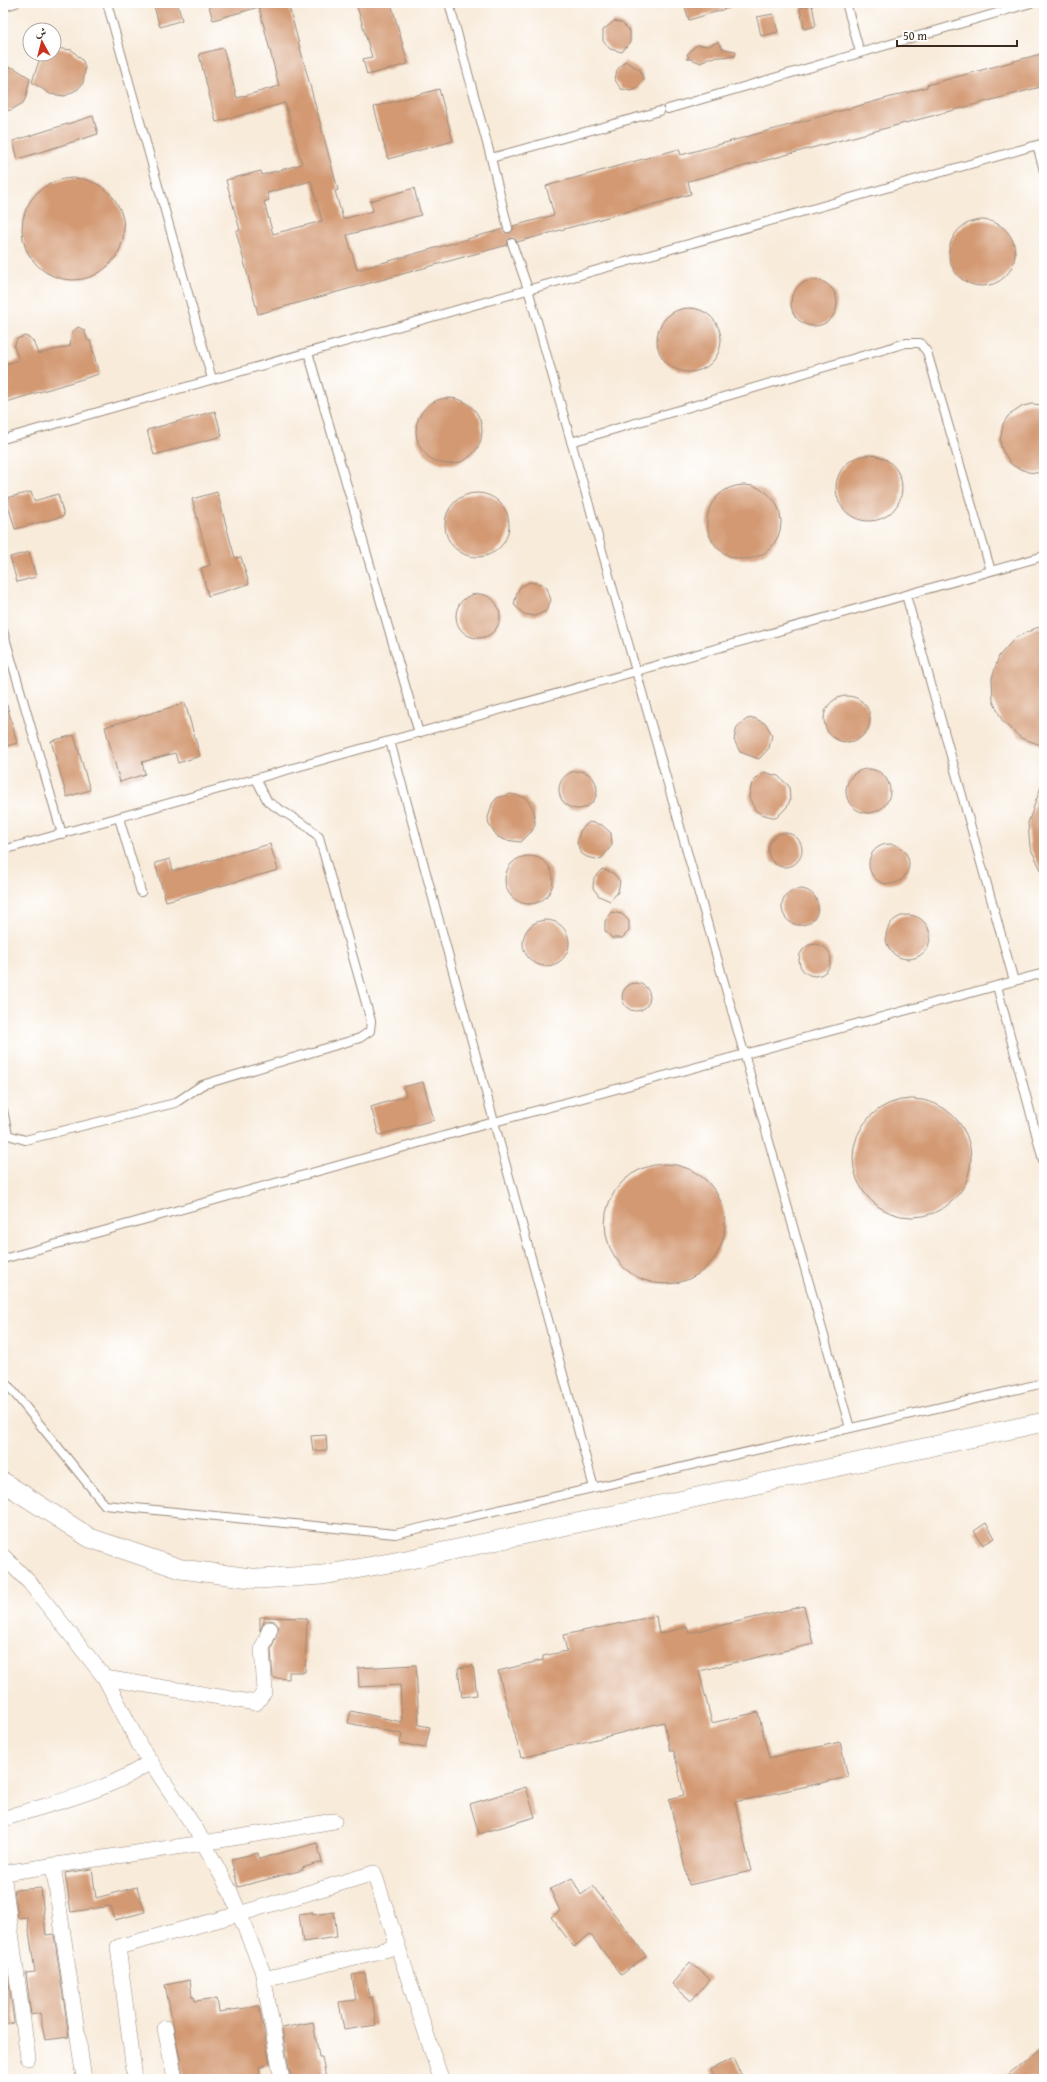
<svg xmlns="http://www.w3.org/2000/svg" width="1047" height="2082" viewBox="0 0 1047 2082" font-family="'Gentium Book Plus',Amiri,serif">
<rect width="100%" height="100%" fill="#fff"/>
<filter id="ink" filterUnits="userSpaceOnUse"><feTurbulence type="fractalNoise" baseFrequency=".025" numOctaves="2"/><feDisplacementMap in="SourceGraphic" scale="8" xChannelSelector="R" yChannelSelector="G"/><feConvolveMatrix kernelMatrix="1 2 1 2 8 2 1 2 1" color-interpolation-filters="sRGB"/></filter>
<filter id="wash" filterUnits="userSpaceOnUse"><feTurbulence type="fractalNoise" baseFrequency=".012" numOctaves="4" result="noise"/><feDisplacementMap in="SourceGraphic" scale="16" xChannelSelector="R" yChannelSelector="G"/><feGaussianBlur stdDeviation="0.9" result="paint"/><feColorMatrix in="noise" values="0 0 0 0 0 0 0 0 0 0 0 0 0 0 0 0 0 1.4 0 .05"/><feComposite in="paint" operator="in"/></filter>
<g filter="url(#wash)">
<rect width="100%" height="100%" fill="#f8ebda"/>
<g id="blocks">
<!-- building -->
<path fill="#d39972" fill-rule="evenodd" d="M153,3H177L182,20L160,27Z
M208,3H288L338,190L335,191L343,219L373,211L370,201L414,188L421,215L347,235L357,270L503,229L506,233H510L513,230V226L554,215L546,186L679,149L681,155L927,87V85L1044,53V86L688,181L691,194L517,242L515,239L511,238L508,240L507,245L258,314L236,231L240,230L226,180L261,171L262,175L302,164L285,103L216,122L199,54L223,48L237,98L279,86L259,7L213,20ZM311,181L322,221L273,234L264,202L269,200L267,193Z
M356,3H391L408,64L367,75L363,59L372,57Z
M684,3H735V6L689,20Z
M812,5L816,26L804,29L800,8Z
M773,14L778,32L761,36L757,17Z
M614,21L622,23L630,31V42L622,52L610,49L603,41V30Z
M718,42L723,49L736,51L735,56L708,58L701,63L691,59H686L689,57L687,55L694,47L698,45L708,46Z
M54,48L72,50L83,61L85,68L83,83L78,89L65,96L50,94L32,82L39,61L44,54H54Z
M625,61L640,70L644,80L636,89L631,91L621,89L615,80L617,70Z
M3,66L14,68L30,78L26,97L23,103L11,110L3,111Z
M439,89L453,141L388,159L374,107Z
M93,116L98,134L18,159L13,141Z
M22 229a51 51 0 1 1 102 0a51 51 0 1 1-102 0Z
M949 253a33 33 0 1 1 66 0a33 33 0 1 1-66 0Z
M791 303a23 23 0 1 1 46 0a23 23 0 1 1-46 0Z
M657 340a32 32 0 1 1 64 0a32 32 0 1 1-64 0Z
M78,327L84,330L88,341L90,340L99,374L3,403V365L19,360L14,347L17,339L25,336L30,338L33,341L38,354L70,346L72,332Z
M416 431a33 33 0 1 1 66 0a33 33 0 1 1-66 0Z
M1032,404L1044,405V471L1037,473L1028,472L1012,465L1002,450L1000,441L1003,424L1008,416L1023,406Z
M215,411L222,436L154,455L147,430Z
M836 488a33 33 0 1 1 66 0a33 33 0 1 1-66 0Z
M707 522a37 37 0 1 1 74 0a37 37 0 1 1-74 0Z
M31,492L34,501L58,494L64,516L15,529L6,498Z
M217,492L235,558L241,557L249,584L208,596L201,568L210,565L192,499Z
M445 525a32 32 0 1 1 64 0a32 32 0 1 1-64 0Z
M29,552L36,577L17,582L10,557Z
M530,582L542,584L547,588L551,600L546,611L535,616L524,614L514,605L517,592L520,587Z
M456 616a22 22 0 1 1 44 0a22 22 0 1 1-44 0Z
M1044,627V746L1021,738L1003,722L993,701L992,678L999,656L1015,638L1036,628Z
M824 719a23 23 0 1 1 46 0a23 23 0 1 1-46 0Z
M185,703L200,756L178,763L175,753L142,762L145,774L120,782L105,727Z
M7,705L17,743L3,747V706Z
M754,718L766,724L772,735L769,748L759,759L740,752L734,740L737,727L747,719Z
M74,735L90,790L67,797L51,741Z
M846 791a22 22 0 1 1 44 0a22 22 0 1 1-44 0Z
M559 790a19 19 0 1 1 38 0a19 19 0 1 1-38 0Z
M763,772L778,776L789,786L790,800L787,807L776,818L761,814L755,810L749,797L752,783Z
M1042,784H1044V876L1030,847L1028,823Z
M511,794L526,798L534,810L535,824L532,831L521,842L505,840L498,837L489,825L488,818L492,804L497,798Z
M589,822L602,825L611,833L612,845L600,860L587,857L582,854L577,843L580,831Z
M768 850a17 17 0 1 1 34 0a17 17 0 1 1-34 0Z
M270,844L278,870L166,901L155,863L170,859L173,871Z
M869 864a20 20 0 1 1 40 0a20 20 0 1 1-40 0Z
M505 880a24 24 0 1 1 48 0a24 24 0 1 1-48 0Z
M602,869L613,873L620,881L618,892L610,901L599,896L593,888L594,878Z
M782 907a18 18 0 1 1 36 0a18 18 0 1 1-36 0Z
M611,912L622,914L629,921V931L622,938H612L605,931V921Z
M886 937a22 22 0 1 1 44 0a22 22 0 1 1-44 0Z
M523 943a23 23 0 1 1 46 0a23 23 0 1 1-46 0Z
M799 960a16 16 0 1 1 32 0a16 16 0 1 1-32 0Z
M622 997a14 14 0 1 1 28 0a14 14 0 1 1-28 0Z
M423,1082L434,1120L379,1135L371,1107L406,1096L403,1087Z
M853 1158a59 59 0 1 1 118 0a59 59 0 1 1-118 0Z
M605 1224a60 60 0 1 1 120 0a60 60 0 1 1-120 0Z
M326,1435L327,1450L313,1451L311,1436Z
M986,1523L995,1538L983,1545L974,1531Z
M804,1606L813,1644L699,1671L712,1723L758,1712L769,1758L840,1742L848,1777L735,1802L751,1871L689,1885L669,1799L684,1795L674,1751H670L664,1722L521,1758L498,1671L543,1660V1656L567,1651L563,1635L656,1616L659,1634L687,1627L689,1633Z
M260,1617L307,1618L305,1672H289V1679L273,1678L271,1650L279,1627L274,1621L268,1620L264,1622L260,1631Z
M416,1665L419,1725L430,1727L425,1748L400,1743L402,1734L348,1723L351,1711L402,1722L400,1685L359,1687L358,1668Z
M473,1666L477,1695L462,1697L458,1668Z
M526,1787L535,1817L479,1834L470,1804Z
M317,1843L322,1862L302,1868L303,1870L238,1887L231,1859L258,1853L259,1859Z
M92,1869L96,1898L137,1887L145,1912L115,1920L111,1906L71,1912L65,1873Z
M572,1878L581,1895L593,1886L646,1956L621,1975L590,1934L574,1947L551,1917L560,1911L550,1889Z
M41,1888L46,1935L54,1934L69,2037L45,2040L40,2013L31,2015L26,1973L35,1972L27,1917L18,1918L14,1890Z
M313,1912V1915L334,1912L337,1937L303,1942L299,1914Z
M690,1962L710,1979L691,2001L672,1984Z
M365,1973L369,1998L372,1997L376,2025L344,2030L339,2002L356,2000L352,1975Z
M8,1976L14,2023L3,2025V1977Z
M190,1980L192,1997H194L195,2001L217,1998L219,2012L259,2006L270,2064L259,2067L261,2079H184L165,1985Z
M313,2022L319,2057H322L326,2079H291L282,2028Z
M1044,2046V2079H1004Z
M734,2058L743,2079H716L711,2069Z"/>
</g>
</g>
<g filter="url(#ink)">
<use href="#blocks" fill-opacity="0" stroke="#9a8a7c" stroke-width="1"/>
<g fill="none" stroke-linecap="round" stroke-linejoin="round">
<!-- service casing -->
<g stroke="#9a8a7c" stroke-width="10">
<path id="service" d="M107,3L212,379
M449,3L491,158L508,228
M846,3L860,52
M3,7L16,3
M668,109L1031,3
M1037,145L1044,171
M491,158L660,111
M512,243L528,289L850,1428
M308,352L419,733
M3,439L1044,143
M571,442L906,343H920L927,352L991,571
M906,595L1014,981
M3,631L62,834
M390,741L594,1488
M119,818L141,892
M3,850L1044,556
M997,986L1044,1164
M3,1110L8,1135L25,1140L175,1103L202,1085L360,1038L370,1031L371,1021L319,837L308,827L268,802L256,779
M3,1259L494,1122L1044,973
M3,1379L105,1505L395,1534L1044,1383"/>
</g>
<!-- minor casing -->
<g stroke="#9a8a7c" stroke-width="16">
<path id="minor" d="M3,1556L30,1583L105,1678L140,1746L197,1831L230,1891L262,1970L282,2079
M105,1678L256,1703L265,1691L262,1649L270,1629
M3,1819C53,1802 107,1793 151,1761
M53,1865L84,2079
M264,1979L397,1947
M165,2028L175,2079
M28,2058L3,1873L203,1843L334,1821
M135,2079L118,1947L239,1914L374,1873L441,2079"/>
</g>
<!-- tertiary casing -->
<g stroke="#9a8a7c" stroke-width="20">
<path id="tertiary" d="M3,1482L90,1538L181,1569L259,1579L323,1575L411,1559L1044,1422"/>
</g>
<!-- service -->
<use href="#service" stroke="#fff" stroke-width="8"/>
<!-- minor -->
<use href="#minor" stroke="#fff" stroke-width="15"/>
<!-- tertiary -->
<use href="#tertiary" stroke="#fff" stroke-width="19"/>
</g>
</g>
<!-- margin -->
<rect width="1047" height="2082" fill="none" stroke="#fff" stroke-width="16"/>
<!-- north arrow -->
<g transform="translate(42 42) rotate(353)"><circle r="19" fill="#ffffff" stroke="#b1aaa5"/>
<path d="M0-3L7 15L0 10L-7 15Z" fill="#c8321e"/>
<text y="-6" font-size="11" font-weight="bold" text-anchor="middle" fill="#3b2a1e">ش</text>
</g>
<!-- scale -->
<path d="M897 40v6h120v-6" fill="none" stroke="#3b2a1e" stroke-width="2"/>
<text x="903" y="40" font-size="12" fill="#3b2a1e" stroke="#ffffff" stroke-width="3" paint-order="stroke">50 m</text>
</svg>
